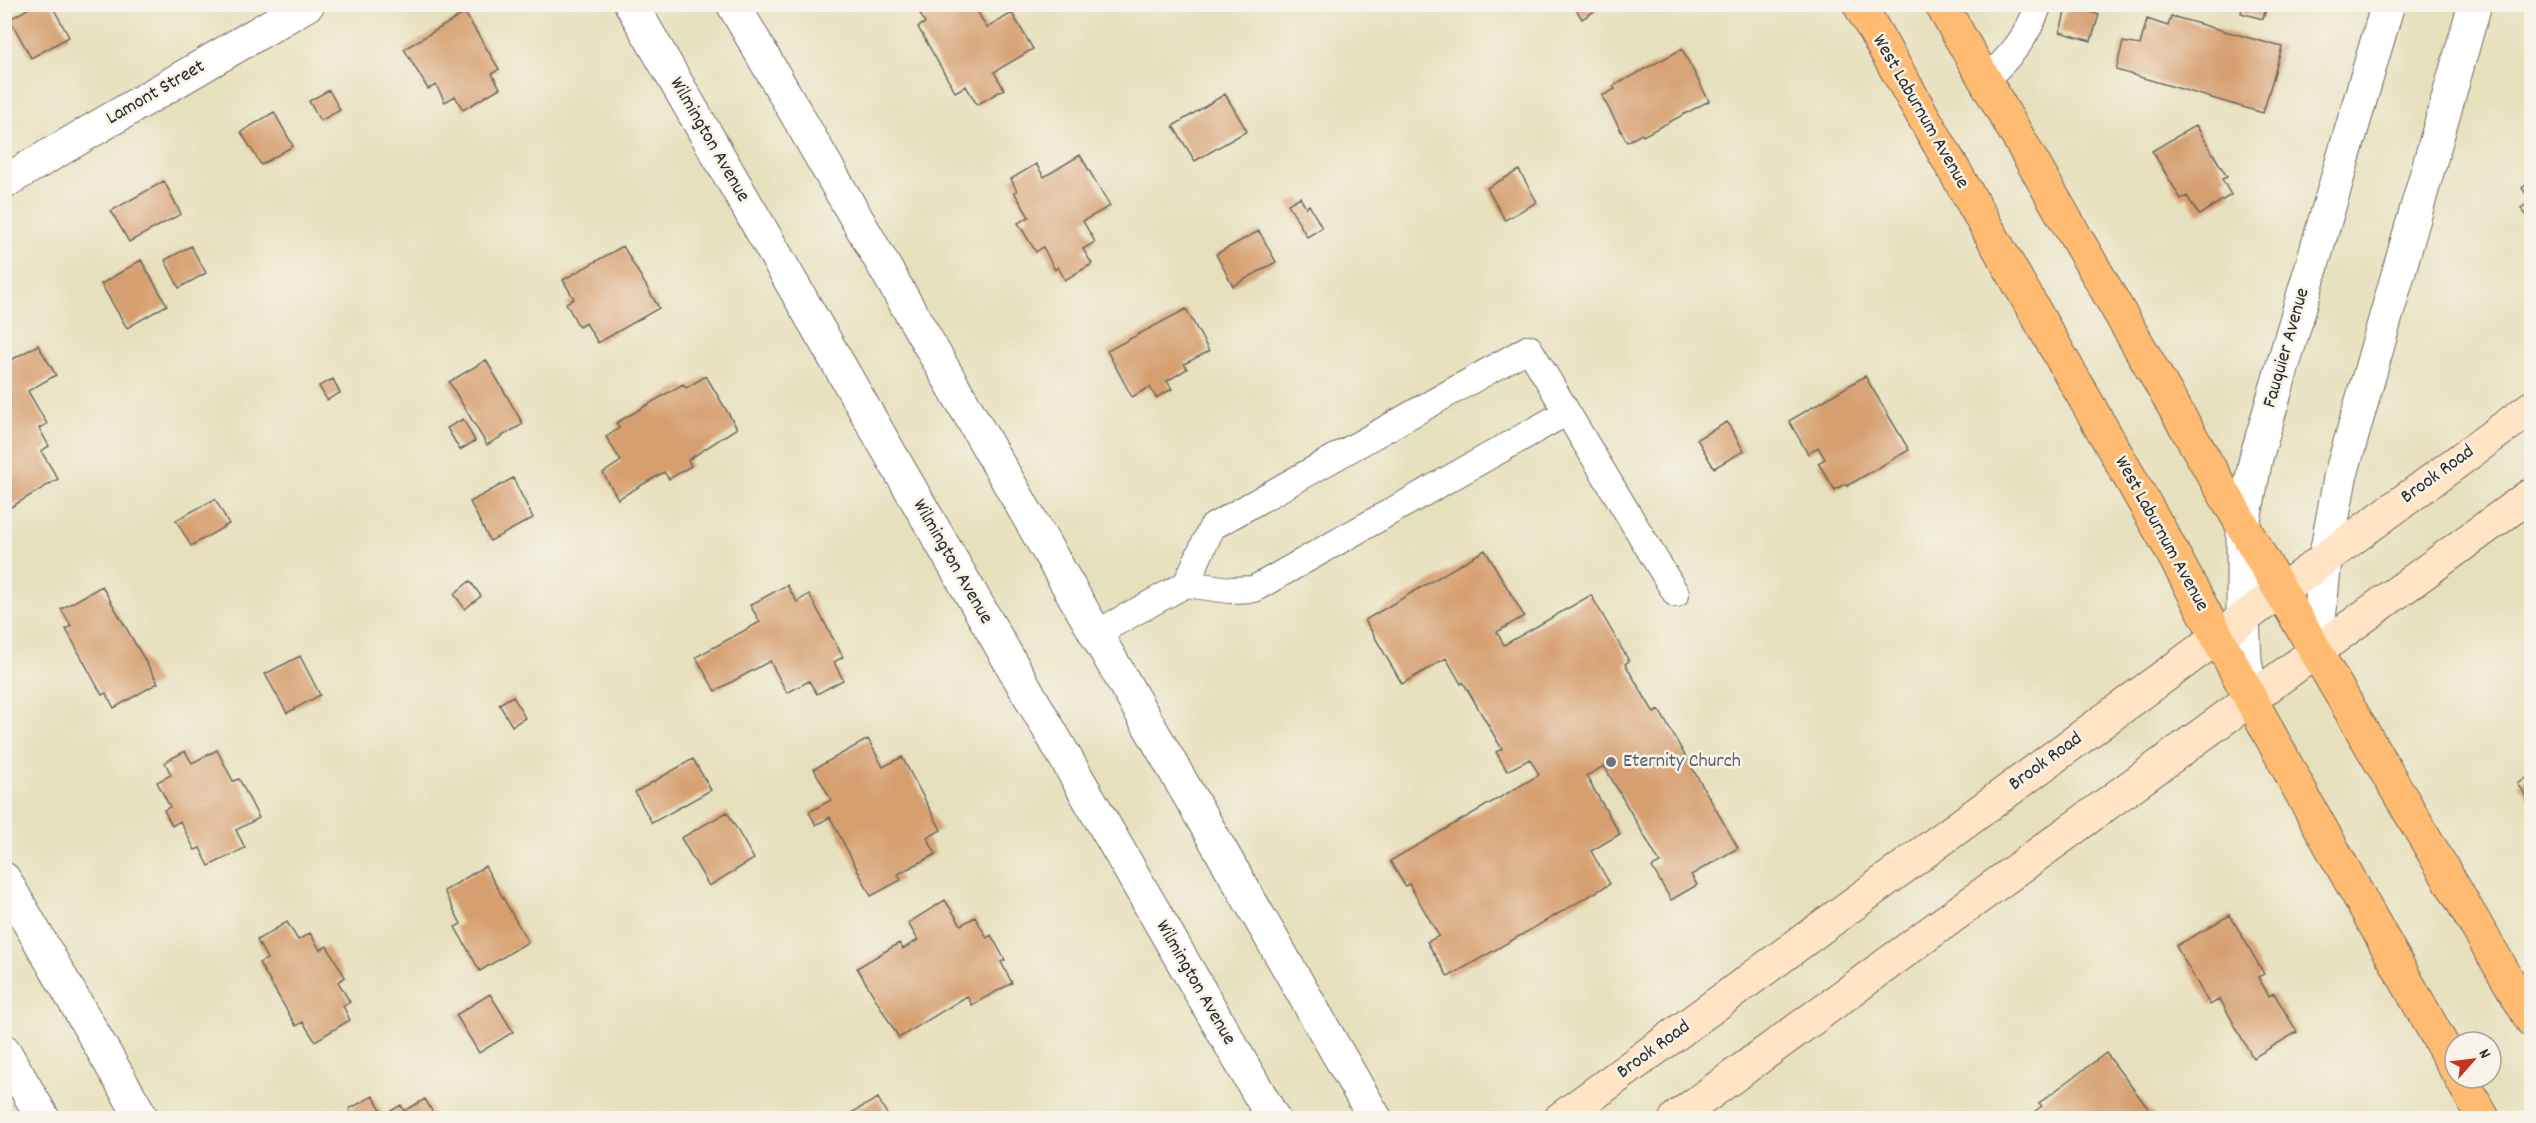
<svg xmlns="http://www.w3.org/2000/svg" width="2536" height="1123" viewBox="0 0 2536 1123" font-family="Dekko,sans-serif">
<rect width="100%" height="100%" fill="#f7f3e8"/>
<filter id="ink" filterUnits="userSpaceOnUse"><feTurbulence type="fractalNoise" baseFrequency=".0167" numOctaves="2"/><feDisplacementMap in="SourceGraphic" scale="12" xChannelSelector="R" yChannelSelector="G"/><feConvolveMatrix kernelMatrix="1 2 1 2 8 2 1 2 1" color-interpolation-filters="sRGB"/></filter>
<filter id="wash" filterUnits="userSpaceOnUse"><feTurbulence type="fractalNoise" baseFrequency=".008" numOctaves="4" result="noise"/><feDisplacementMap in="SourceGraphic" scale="24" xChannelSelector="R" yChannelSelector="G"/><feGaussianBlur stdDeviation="1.35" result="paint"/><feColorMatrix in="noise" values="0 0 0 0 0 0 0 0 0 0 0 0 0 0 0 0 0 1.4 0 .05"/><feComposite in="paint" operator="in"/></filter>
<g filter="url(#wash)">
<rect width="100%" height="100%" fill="#e7e0bd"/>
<g id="blocks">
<!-- building -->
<path fill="#d69f6f" d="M36,4H51L69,37L31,58L10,19Z
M920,4H973L987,28L1012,13L1033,49L994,72L1004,89L977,105L966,86L955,92L918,27L925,23L916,6Z
M1573,4H1606L1582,19Z
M2067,4H2092L2091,12L2099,15L2091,41L2060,32Z
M2243,4H2275L2274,8L2267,5L2263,19L2241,13Z
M465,13L499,69L492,74L500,88L463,110L455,96L445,102L436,85L428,89L404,49Z
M2171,16L2282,47L2263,113L2116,70L2123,42L2140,45L2147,19L2168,26Z
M1682,49L1709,101L1643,136L1642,134L1627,142L1602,96L1615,89L1613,86Z
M329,90L340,110L320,121L309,101Z
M1225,94L1247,131L1195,161L1173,126Z
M274,112L293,146L261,165L241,132Z
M2196,125L2227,177L2222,179L2231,195L2199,215L2187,196L2181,199L2152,151Z
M1080,155L1110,206L1083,221L1095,242L1083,249L1092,264L1065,280L1058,267L1055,270L1043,247L1036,252L1018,223L1029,217L1014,192L1017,191L1011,179L1036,164L1044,177Z
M1519,170L1537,202L1505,220L1487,188Z
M164,181L181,214L129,242L111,211Z
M2532,181V223L2521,208L2531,201L2522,188Z
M1300,197L1306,208L1309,205L1322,228L1307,237L1288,204Z
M1259,231L1276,262L1233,286L1216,254Z
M191,246L206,273L179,288L165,260Z
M623,246L659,308L598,343L586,323L579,327L566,303L574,299L563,280Z
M141,260L167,305L127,328L101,284Z
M1186,309L1209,351L1184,364L1187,369L1167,381L1172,389L1156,398L1150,387L1132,397L1107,351Z
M38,345L56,375L28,391L47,424L39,428L49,446L41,451L58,479L6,510L4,507V364Z
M486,360L523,424L487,445L449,382Z
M706,376L737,428L688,460L691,466L669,479L664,472L618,499L603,473L621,461L606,437L619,428L616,423L683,384L686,388Z
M1865,376L1909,450L1847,486L1845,484L1835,490L1818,463L1825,459L1818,447L1808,454L1789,421Z
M333,379L340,393L327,400L319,386Z
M463,419L475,441L460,450L447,428Z
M1727,422L1744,451L1714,468L1697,439Z
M513,478L533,518L490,541L470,502Z
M215,499L229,524L191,546L176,520Z
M1485,550L1524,616L1497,632L1504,645L1591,595L1629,661L1625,664L1654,713L1659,710L1738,848L1691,875L1697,885L1671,900L1652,867L1660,863L1604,766L1586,776L1620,834L1591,851L1610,884L1448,977L1427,942L1439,936L1409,884L1405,886L1390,861L1539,775L1530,759L1507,771L1496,752L1502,749L1463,682L1461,684L1446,658L1402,684L1365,620Z
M470,581L481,596L465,609L454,594Z
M787,585L797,602L809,594L843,657L834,662L843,680L817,694L809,681L787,693L770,661L715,691L696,657L760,622L750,605Z
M102,586L158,683L114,708L106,693L102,695L66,629L71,626L61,609Z
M300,656L320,695L287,713L265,674Z
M513,696L525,718L512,726L499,704Z
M868,739L883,767L902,757L941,830L927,838L936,854L898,874L901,880L871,896L830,817L816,825L809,812L831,800L814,769Z
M217,750L233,781L239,779L259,818L236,830L245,848L209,866L200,848L195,850L180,821L172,826L164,810L170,807L157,782L171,775L165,762L185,751L192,763Z
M693,759L711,790L652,823L635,792Z
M2532,774V803L2518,784Z
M727,812L754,859L709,886L681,838Z
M485,866L528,942L480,971L455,927L461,924L444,891Z
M945,900L961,925L975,917L987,938L991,935L1005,960L1001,962L1012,983L972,1005L967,996L899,1038L857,968L899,943L903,949L918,940L908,923Z
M2230,915L2264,974L2258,977L2269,996L2274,993L2297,1032L2253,1058L2220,999L2210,1005L2176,946Z
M287,922L298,940L310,933L320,950L327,946L345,977L338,982L350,1002L343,1006L350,1020L315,1041L303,1022L296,1026L259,963L267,959L257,940Z
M490,994L513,1032L479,1053L456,1015Z
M2106,1053L2154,1116L2150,1118H2032L2030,1115L2042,1106L2039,1103Z
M373,1096L384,1115L401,1105L404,1111L425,1099L436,1118H354L349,1109Z
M878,1098L889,1118H842Z"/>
</g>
</g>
<g filter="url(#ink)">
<use href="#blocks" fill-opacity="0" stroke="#6d6a5e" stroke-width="1.5"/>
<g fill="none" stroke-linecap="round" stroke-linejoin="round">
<!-- service casing -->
<g stroke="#6d6a5e" stroke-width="28">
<path id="service" d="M1985,80C2011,56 2027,38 2039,4
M1567,412L1676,594
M1095,634L1186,584L1230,590L1254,589L1567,412L1529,348L1212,527L1186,584"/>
</g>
<!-- minor casing -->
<g stroke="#6d6a5e" stroke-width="35">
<path id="minor" d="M631,4L1273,1118
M733,4L1375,1118
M4,182L308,4
M4,879L142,1118
M4,1051L43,1118"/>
</g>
<!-- tertiary casing -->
<g stroke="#6d6a5e" stroke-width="35">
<path id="tertiary" d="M2316,652L2325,559L2340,478L2475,4
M2251,696L2245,660L2243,617V526L2256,458L2388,4"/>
</g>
<!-- secondary casing -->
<g stroke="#6d6a5e" stroke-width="35">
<path id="secondary" d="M1561,1118L2532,407
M1676,1118L2532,494"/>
</g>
<!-- primary casing -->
<g stroke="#6d6a5e" stroke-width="35">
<path id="primary" d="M1859,4L2165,539L2305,800L2455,1068
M1941,4C2137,344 2333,683 2532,1021
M2461,1078L2483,1118"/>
</g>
<!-- service -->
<use href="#service" stroke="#fff" stroke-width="26"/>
<!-- minor -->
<use href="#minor" stroke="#fff" stroke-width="33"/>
<!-- tertiary -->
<use href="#tertiary" stroke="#fff" stroke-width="33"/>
<!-- secondary -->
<use href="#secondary" stroke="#ffe4c6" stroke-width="33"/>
<!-- primary -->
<use href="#primary" stroke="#ffbb71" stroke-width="33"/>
</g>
</g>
<!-- markers -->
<circle fill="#6b7280" stroke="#f7f3e8" stroke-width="2" cx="1611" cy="762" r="6"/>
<g text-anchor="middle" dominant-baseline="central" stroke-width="5" stroke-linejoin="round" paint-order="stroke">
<!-- street labels -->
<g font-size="20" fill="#2b2b2b" stroke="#f7f3e8">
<text transform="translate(156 93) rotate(-30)">Lamont Street</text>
<text transform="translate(1920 112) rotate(60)">West Laburnum Avenue</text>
<text transform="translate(709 140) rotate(60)">Wilmington Avenue</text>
<text transform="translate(2287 348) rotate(-74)">Fauquier Avenue</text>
<text transform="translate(2438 475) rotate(-36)">Brook Road</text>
<text transform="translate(2161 534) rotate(61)">West Laburnum Avenue</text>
<text transform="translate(952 562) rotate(60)">Wilmington Avenue</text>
<text transform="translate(2046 762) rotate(-36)">Brook Road</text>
<text transform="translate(1195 983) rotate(60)">Wilmington Avenue</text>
<text transform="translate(1654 1050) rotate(-36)">Brook Road</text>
</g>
<!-- worship labels -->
<g font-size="20" fill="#5b616d" stroke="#f7f3e8" text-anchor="start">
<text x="1623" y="762">Eternity Church</text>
</g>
</g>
<!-- margin -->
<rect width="2536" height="1123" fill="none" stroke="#f7f3e8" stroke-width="24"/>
<!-- north arrow -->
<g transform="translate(2473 1060) rotate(62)"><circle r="28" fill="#f7f3e8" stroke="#a5a39c" stroke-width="1.5"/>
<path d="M0-4.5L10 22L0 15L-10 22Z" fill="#c8321e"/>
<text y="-9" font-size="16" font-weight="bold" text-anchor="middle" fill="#2b2b2b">N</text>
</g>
</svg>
